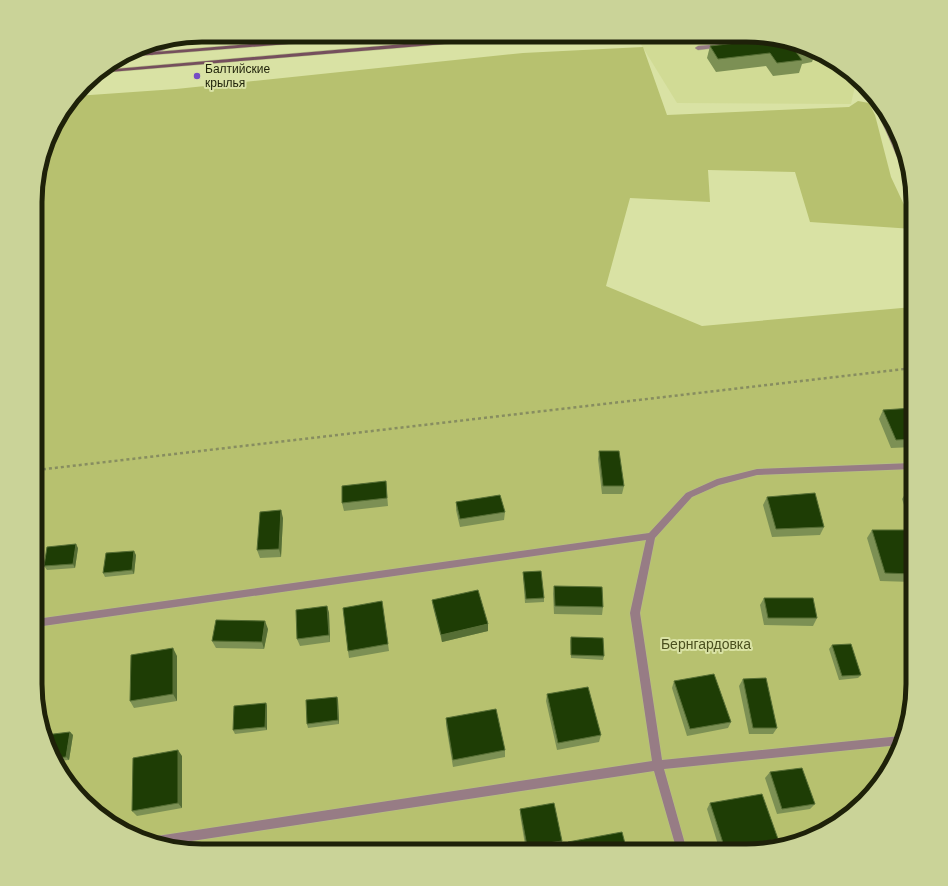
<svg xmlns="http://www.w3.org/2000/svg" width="948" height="886" viewBox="0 0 948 886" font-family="Arial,sans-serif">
<rect width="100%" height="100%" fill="#d9e2a4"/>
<!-- built -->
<path fill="#d1db95" d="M676,35H757L820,52L843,70L855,86L851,104L677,103L637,38Z"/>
<!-- green -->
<path fill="#b7c16f" d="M643,47L667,115L849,107L858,101L869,103L875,115L891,177L913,224V229L810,222L795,172L708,170L710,202L630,198L606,286L702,326L913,307V684L896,757L856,810L809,838L756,851H202L129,834L76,794L48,747L35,694L38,170L58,119L76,96L176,89L523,53Z"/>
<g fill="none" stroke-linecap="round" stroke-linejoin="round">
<!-- lane casing -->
<g stroke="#b7bf88" stroke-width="1">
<path id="lane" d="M215,35H234L231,37L184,41L152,55L147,54L183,38Z
M720,44L723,46L722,47L698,50L695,48L698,46Z"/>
</g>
<!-- street casing -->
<g stroke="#b7bf88" stroke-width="1">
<path id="street" d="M864,87C880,96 899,144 906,163C909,171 910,181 912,190L909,188C896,153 883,120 863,88Z
M913,463V469L757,475L719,485L692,497L655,538L640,613L662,760L901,736L899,745L664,769L687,851H677L654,771L172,844L152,839L153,837L157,836L652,761L630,613L646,540L36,627V619L649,533L686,493L717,479L757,469Z"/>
</g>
<!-- secondary casing -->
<g stroke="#b7bf88" stroke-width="1">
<path id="secondary" d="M356,35H380L377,37L125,57L131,54Z
M508,35H532L529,37L98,73L103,70Z"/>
</g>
<!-- path -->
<path stroke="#878d60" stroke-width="2.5" stroke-dasharray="3 3" stroke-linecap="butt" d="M37,470L913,368"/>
<!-- lane -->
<use href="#lane" fill="#977c85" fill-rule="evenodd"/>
<!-- street -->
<use href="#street" fill="#977c85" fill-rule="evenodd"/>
<!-- secondary -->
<use href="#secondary" fill="#754f5d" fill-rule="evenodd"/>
</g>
<!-- wall -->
<path fill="#7c9054" d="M771,39L816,51L812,62L802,64L799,73L773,76L766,66L716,72L707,58L710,46Z
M913,408V447L891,448L879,419L883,410Z
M599,451L624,486L622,494H602L598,459Z
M386,481L388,506L344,511L342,503Z
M907,491H913V531L902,499Z
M767,497L824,527L820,535L772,537L763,505Z
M456,502L505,512L504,520L460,527L456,510Z
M283,518L281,557L260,558L257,550Z
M872,530L913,536V582L880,581L867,538Z
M78,548L75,568L47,570L44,566Z
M136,555L134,574L105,577L103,573Z
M523,572L544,598V602L525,603L523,576Z
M554,586L603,607L602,615L554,614L553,594Z
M764,598L817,618L813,626L764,625L760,605Z
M432,600L488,631L442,642L433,607Z
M382,601L389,651L349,658L348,651Z
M327,606L329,613L330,642L300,646L297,639Z
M268,629L264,649L216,648L212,641Z
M571,637L604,656L603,660L571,658L570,641Z
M832,645L861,675L858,678L839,680L829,649Z
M177,656V701L134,708L130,701Z
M743,679L777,728L773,734H749L739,686Z
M674,681L731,722L728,728L687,736L672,688Z
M547,694L601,735L599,742L557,750L546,701Z
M337,697L338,700L339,724L308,728L307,724Z
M266,703L267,706V730L235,734L233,730Z
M446,718L505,750V757L453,767L446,725Z
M70,732L73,735L69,760L56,761L48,747Z
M182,756V808L137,816L132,811Z
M770,772L815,804L810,809L777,814L765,778Z
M710,803L778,839L774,844L741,851H720L707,809Z
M520,809L562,841L561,846L531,851H526L520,814Z
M568,842L627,851H567V848Z"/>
<!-- shaded-wall -->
<path fill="#566e35" d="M281,510L283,518L281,557L279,549Z
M76,544L78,548L75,568L73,564Z
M134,551L136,555L134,574L132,570Z
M327,606L329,613L330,642L329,635Z
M265,621L268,629L264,649L262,642Z
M488,624V631L442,642L441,635Z
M173,648L177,656V701L173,694Z
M337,697L338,700L339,724L338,720Z
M266,703L267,706V730L265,727Z
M70,732L73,735L69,760L66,757Z
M178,750L182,756V808L178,803Z"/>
<!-- building -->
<path fill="#1e3d05" stroke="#566e35" d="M771,39L811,50L796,52L802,60L777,63L770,53L718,59L710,46Z
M913,408V439L896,440L883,410Z
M599,451H619L624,486H603Z
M386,481L387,498L342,503V486Z
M907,491H913V508Z
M815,493L824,527L776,529L767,497Z
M500,495L505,512L460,519L456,502Z
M281,510L279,549L257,550L260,512Z
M872,530H911L913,536V574L885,573Z
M76,544L73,564L44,566L47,547Z
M134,551L132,570L103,573L106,553Z
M541,571L544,598L526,599L523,572Z
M554,586L602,587L603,607L555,606Z
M478,590L488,624L441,635L432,600Z
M764,598H813L817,618H768Z
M382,601L388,644L348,651L343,608Z
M327,606L329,635L297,639L296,610Z
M216,620L265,621L262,642L212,641Z
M571,637L603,638L604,656L571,655Z
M851,644L861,675L842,676L832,645Z
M173,648V694L130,701L131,655Z
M714,674L731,722L690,729L674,681Z
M766,678L777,728H753L743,679Z
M588,687L601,735L558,743L547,694Z
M337,697L338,720L307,724L306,700Z
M266,703L265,727L233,730L234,706Z
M496,709L505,750L453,760L446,718Z
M70,732L66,757L54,758L48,747L45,735Z
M178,750V803L132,811L133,758Z
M802,768L815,804L782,809L770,772Z
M762,794L778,839L725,849L710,803Z
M554,803L562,841L527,846L520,809Z
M622,832L627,851H570L568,842Z"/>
<!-- markers -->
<circle fill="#754cc5" stroke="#d9e2a4" stroke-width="1.5" cx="197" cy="76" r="4"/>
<g text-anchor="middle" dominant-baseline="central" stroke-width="4" stroke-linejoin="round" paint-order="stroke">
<!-- far-poi labels -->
<g font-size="12" fill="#1e2109" stroke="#d9e2a4" text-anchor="start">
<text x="205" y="69">Балтийские<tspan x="205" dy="14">крылья</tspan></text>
</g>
<!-- park labels -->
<g font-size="14" fill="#4b501f" stroke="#d9e2a4">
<text x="706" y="644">Бернгардовка</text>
</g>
</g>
<!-- crop -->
<path d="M0 0H948V886H0ZM202 42H746A160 160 0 0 1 906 202V684A160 160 0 0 1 746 844H202A160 160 0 0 1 42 684V202A160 160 0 0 1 202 42Z" fill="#cad398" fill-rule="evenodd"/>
<path fill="none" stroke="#1e2109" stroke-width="5" d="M202 42H746A160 160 0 0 1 906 202V684A160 160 0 0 1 746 844H202A160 160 0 0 1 42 684V202A160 160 0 0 1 202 42Z"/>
</svg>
